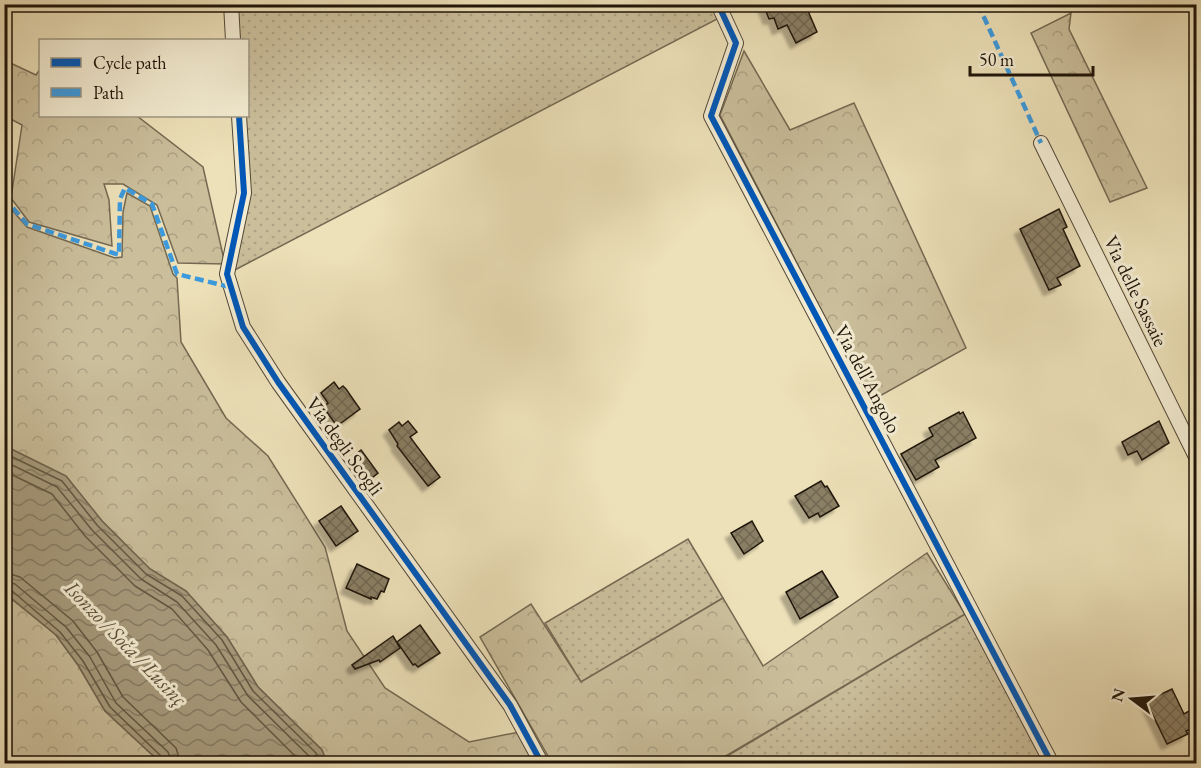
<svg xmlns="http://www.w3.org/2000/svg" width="1201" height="768" viewBox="0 0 1201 768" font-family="'EB Garamond',serif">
<defs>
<pattern id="grass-dots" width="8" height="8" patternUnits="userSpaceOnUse" patternTransform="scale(1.5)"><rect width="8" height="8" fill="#cabe9b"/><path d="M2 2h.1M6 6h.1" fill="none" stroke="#ada284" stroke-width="1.8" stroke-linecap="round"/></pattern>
<pattern id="forest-crowns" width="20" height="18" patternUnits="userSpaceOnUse" patternTransform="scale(1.5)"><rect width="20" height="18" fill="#cabe9b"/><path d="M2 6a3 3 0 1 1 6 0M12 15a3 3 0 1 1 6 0" fill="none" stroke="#ada284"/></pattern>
<pattern id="water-waves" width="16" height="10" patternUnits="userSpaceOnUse" patternTransform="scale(1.5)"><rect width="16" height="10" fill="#a79b7d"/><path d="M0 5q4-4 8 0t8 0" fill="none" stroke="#877d65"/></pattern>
<pattern id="building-cross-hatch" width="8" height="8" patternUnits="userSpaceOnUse" patternTransform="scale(1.5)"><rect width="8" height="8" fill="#8a7f65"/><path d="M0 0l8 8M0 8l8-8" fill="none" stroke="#706751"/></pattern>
<filter id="shadow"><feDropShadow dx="-5.5" dy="5.5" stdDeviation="1.5" flood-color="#0004"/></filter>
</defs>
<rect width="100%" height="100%" fill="#ede1b9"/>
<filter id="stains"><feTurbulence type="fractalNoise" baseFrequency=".00333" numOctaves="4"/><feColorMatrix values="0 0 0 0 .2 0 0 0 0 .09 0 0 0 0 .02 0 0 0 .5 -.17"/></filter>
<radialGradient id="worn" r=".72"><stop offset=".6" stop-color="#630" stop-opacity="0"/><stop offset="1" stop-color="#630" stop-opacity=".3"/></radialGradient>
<!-- grass -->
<path fill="url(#grass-dots)" stroke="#746952" stroke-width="1.5" d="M231,5H718L723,16L227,274L244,193L239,116H248V40H233Z
M688,539L723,598L581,682L545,623Z
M965,614L1044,763L714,764Z"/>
<!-- forest -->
<path fill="url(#forest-crowns)" stroke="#746952" stroke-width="1.5" d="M1071,13L1069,29L1147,188L1110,202L1031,33Z
M744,51L790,130L854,103L966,348L869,402L720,115Z
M4,60L36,75L40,69V116H137L203,167L225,264L178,263L157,205L123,184H104L109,200L112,246L29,222L11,198L22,125L5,116Z
M127,193L150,206L173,274L177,278L181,342L226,418L268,456L325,547L347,631L385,688L469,742L519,732L535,763H327L322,750L258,687L227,637L186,591L150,569L102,521L66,476L5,446L4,201L27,227L115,258L122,257L123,212Z
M927,553L965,614L714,763H552L480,637L531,604L581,682L723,598L763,666Z
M4,593L56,635L78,665L105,711L161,763H5Z"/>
<!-- water -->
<path fill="url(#water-waves)" stroke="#71654f" stroke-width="1.5" d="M5,446L66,476L102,521L150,569L186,591L227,637L258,687L322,750L327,763H161L105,711L78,665L56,635L5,593Z"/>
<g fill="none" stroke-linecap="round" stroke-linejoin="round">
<!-- shore -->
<path stroke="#635843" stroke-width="1.5" d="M4,453L62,481L97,525L146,574L182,596L222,640L253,691L316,753L320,764
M4,461L57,487L92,530L141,579L177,602L216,645L248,696L310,757L312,764
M4,471L52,494L85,536L135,586L172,609L208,650L241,702L303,764
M4,572L20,577L73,621L97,652L123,697L176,748L181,764
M4,581L15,584L66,627L90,657L116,703L168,752L172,764
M4,589L11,590L60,632L83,661L110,707L162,757L164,764"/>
</g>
<!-- building -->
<path fill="url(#building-cross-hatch)" stroke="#1f1409" stroke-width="1.5" filter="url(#shadow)" d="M763,4H805L817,32L796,43L787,25L778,29L774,18L769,19Z
M1059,209L1067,227L1063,229L1080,266L1057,278L1061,285L1049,290L1020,229Z
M334,382L339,389L343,386L346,389L360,409L337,426L323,407L328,403L321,393Z
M959,412L960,414L963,412L976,438L935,460L939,467L916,480L901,454L933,436L929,428Z
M408,421L417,432L410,437L440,477L428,486L397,446L398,444L389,430L399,422L402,426Z
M1159,421L1169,443L1142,460L1137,451L1128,455L1122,442Z
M361,450L378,473L363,485L347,462Z
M821,481L825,487L827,486L839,506L820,517L818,513L809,518L795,496Z
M341,506L358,531L336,546L319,521Z
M752,521L763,541L744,554L731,533Z
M357,564L389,579L384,592L381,591L377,599L371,597V599L346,588Z
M822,571L838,597L800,619L786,592Z
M420,625L440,653L418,667L415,664L413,665L397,642Z
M393,636L400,648L380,662L379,660L355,669L352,665Z
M1172,689L1184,714L1189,711L1196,726L1186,731L1188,734L1167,744L1146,701Z"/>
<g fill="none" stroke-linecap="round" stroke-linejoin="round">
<!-- street casing -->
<g stroke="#524735" stroke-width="16">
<path id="street" d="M231,4L233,40
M718,4L736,43L711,116L1052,764
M239,116L244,193L227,274L243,327L278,382L510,705L542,764
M1041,143L1196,457"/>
</g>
<!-- street -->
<use href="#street" stroke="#f3ecd2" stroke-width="14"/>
<!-- quiet -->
<path stroke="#3c9add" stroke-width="4.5" stroke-dasharray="9 4.5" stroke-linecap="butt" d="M978,4L1041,143
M4,198L27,224L119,255L120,199L125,188L152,204L177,274L230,287"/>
<!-- cycleway casing -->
<g stroke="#f3ecd2" stroke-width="10">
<path id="cycleway" d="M718,4L736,43L711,116L1052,764
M239,116L244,193L227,274L243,327L278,382L510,705L542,764"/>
</g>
<!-- cycleway -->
<use href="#cycleway" stroke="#0057b8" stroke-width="6"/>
</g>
<g text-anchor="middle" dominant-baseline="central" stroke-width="6" stroke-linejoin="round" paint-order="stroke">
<!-- street labels -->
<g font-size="20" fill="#1f1409" stroke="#f3ecd2">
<text transform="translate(1136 291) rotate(64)">Via delle Sassaie</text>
<text transform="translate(868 379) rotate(62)">Via dell'Angolo</text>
<text transform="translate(345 446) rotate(54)">Via degli Scogli</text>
</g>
<!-- water labels -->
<g font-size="21" font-style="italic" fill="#5c513d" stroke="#f3ecd2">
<text transform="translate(126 643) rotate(46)">Isonzo / Soča / Lusinç</text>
</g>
</g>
<!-- margin -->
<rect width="1201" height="768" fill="none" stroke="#ede1b9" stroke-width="24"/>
<rect x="6" y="6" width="1189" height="756" fill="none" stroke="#1f1409" stroke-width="3"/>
<rect x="12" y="12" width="1177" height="744" fill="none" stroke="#1f1409" stroke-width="1.5"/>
<!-- legend -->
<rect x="39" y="39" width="210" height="78" fill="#f3ecd2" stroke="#9e9682" stroke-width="1.5"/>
<rect x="51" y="58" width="30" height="9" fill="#0057b8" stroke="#9e9682" stroke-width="1.5"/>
<text x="93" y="69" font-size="18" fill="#1f1409">Cycle path</text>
<rect x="51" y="88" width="30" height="9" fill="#3c9add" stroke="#9e9682" stroke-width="1.5"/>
<text x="93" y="99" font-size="18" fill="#1f1409">Path</text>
<!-- north arrow -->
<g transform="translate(1132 699) rotate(286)" stroke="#f3ecd2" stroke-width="4.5" paint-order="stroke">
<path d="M0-4.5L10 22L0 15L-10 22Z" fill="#1f1409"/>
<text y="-9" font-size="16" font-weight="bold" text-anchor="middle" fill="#1f1409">N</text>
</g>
<!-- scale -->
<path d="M970 66v9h123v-9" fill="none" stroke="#1f1409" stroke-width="3"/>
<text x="979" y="66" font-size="18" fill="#1f1409" stroke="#f3ecd2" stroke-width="4.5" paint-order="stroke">50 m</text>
<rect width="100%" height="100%" filter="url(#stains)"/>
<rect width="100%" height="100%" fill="url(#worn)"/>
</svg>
